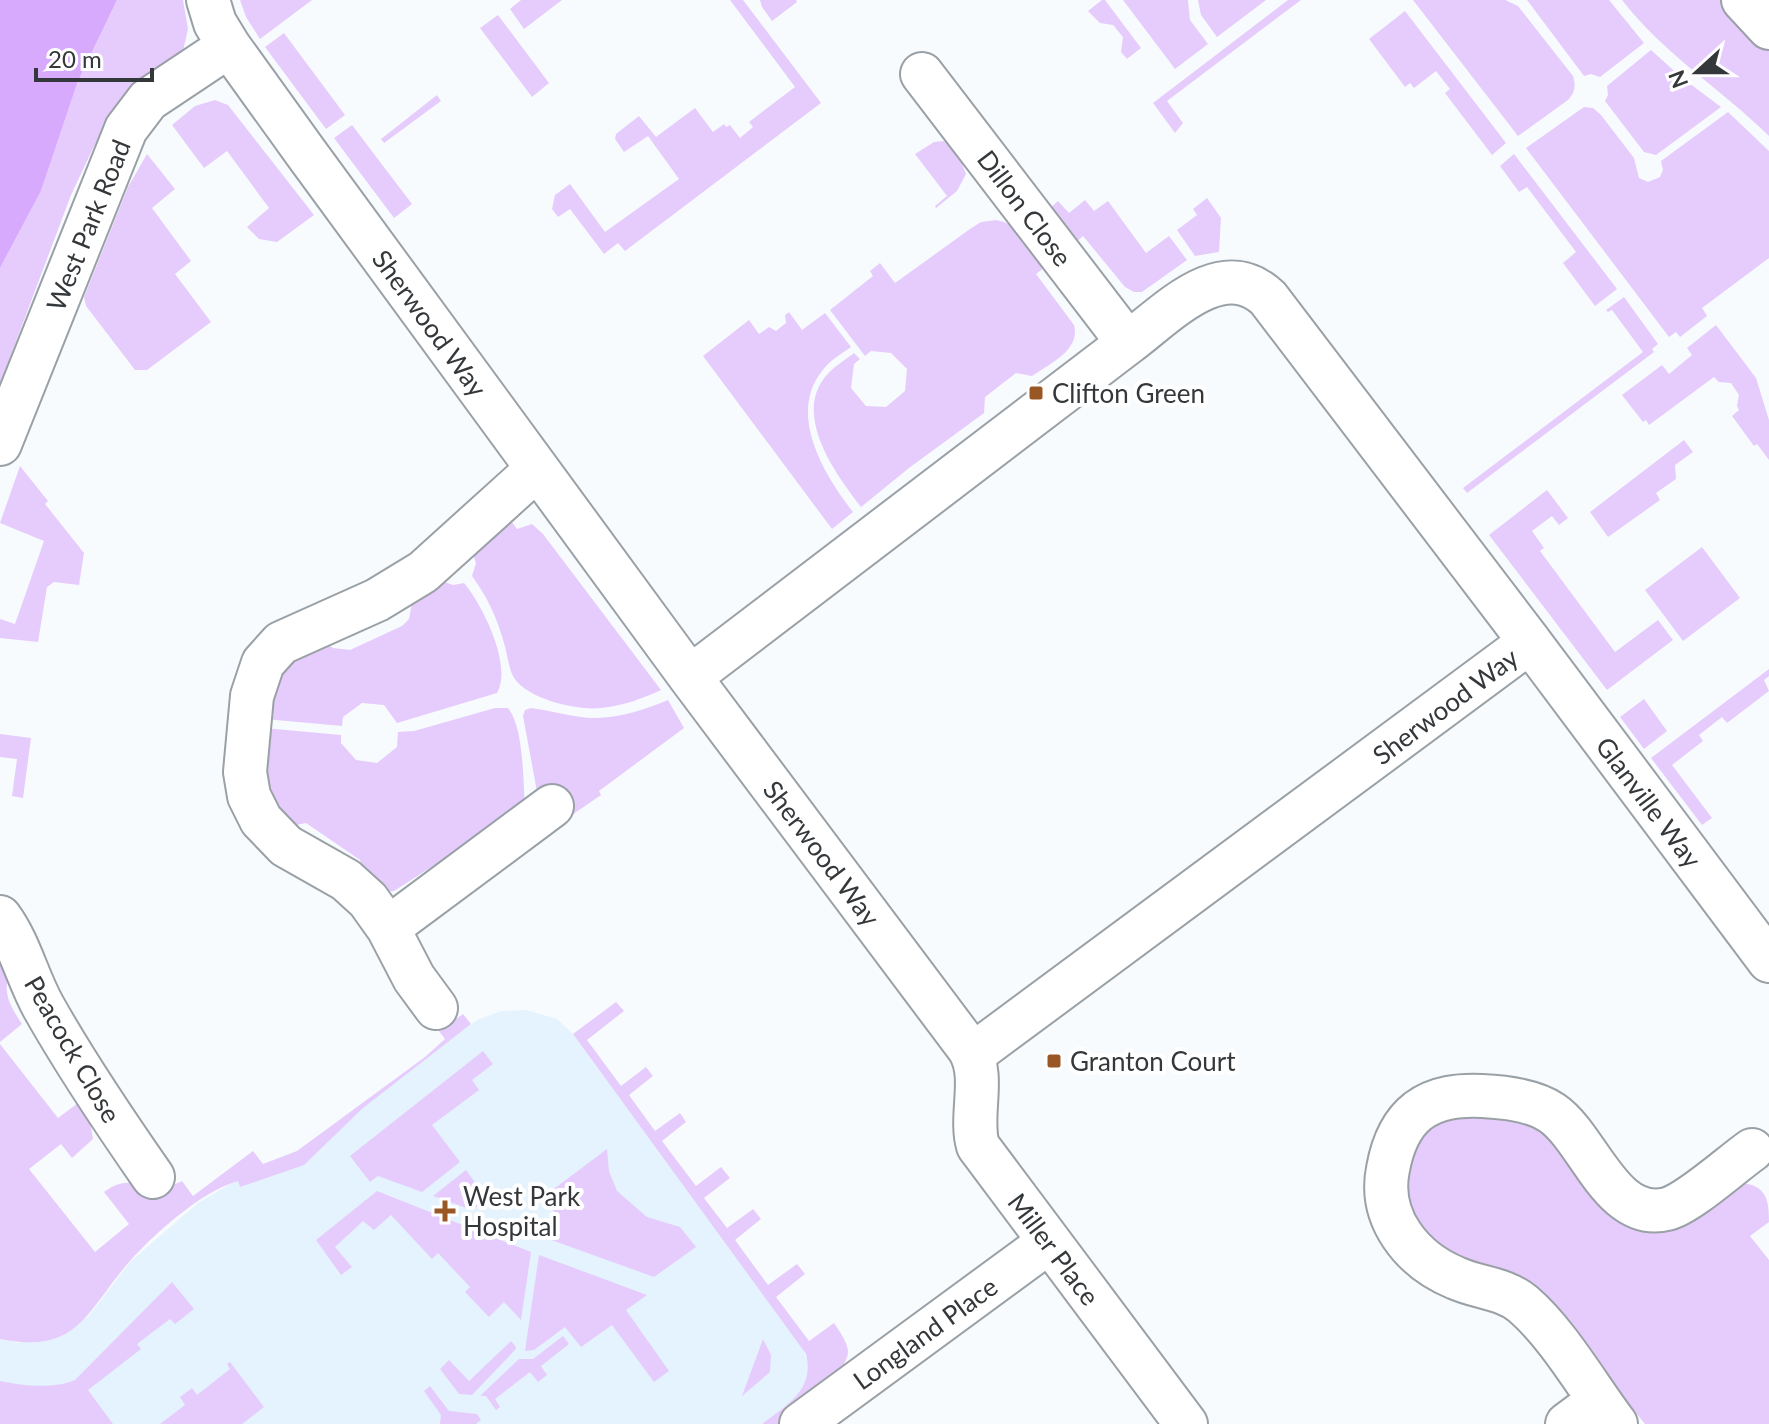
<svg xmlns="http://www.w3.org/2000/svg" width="1769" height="1424" viewBox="0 0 1769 1424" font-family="Lato,sans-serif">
<rect width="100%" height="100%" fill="#f7fbfe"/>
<!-- built -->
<path fill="#e5f3fe" d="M526,1010L557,1019L573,1034L802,1348L809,1364L808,1376L805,1387L791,1402L762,1424H0V1339L20,1343L88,1317L131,1261L198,1203L263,1165L298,1151L477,1020L501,1011Z"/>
<!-- green -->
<path fill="#e6ccfc" d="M117,0H183L188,29L183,51L105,126L95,144L71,195L0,384V268L41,191L78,81Z
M240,0H312L260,39L246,17Z
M521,0H562L524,29L510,9Z
M730,0H743L821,103L625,251L618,243L604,254L570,209L558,217L552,209L555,195L570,184L605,232L679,179L648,136L624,152L615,139L616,134L639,116L656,137L695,108L713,132L724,124L726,127L730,125L740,138L753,127L749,122L795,87Z
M760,0H796L797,2L772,21L762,7Z
M1102,0H1105L1141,48L1127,59L1121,52L1123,37L1113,25L1100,23L1088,11Z
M1123,0H1188L1190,20L1208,44L1175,69Z
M1198,0H1266L1217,37L1201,15Z
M1288,0H1301L1167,101L1183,123L1175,133L1153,103Z
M1413,0H1505L1518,6L1573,76C1576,86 1575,92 1568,100L1518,136Z
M1527,0H1609L1644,43L1600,77L1591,74L1584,76Z
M1622,0H1724L1769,50V136C1719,87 1666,56 1622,0Z
M1405,11L1506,143L1492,155L1445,93L1450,89L1436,71L1414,88L1410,83L1405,87L1369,39Z
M498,15L549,83L532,97L480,28Z
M284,33L345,115L326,129L265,47Z
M1651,50L1681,77L1721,107L1656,155L1644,152L1605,101L1608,95L1607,86Z
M437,95L441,101L384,143L381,139Z
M215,100L228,105L314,215L277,242L259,239L247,227L269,208L227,151L204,168L172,125L195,106Z
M1584,107L1593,108L1601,115L1634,158L1639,178L1648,182L1660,177L1663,170L1661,161L1728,112L1769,151V258L1702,308L1707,316L1680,337L1676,332L1669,337L1526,148Z
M352,125L412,204L394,218L334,138Z
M944,141L957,151L966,174L957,191L936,208L935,206L947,196L915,154L934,142Z
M147,154L175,189L152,208L191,261L175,274L211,322L147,370H135L86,306L84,297L128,187Z
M1514,154L1617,289L1595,306L1563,263L1576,252L1527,187L1519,192L1500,166Z
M1207,198L1221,218L1219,252L1195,256L1177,230L1197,215L1193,209Z
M1085,200L1094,211L1108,201L1146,253L1169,236L1187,260L1142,292H1134L1125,287L1083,236L1075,243L1049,209L1058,201L1069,213Z
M996,220C1021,224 1031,248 1045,267L1036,274L1074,325C1081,350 1049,364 1032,376L1016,373L985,397L984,413L909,468L861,507C837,476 793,417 825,377C833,367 845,360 854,353L860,359L854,364L851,388L866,406L886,407L905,391L907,369L891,353L871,351L865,356L830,310L873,276L870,271L880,263L895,283L970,229L981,222Z
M1624,297L1658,344L1652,349L1654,352L1467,493L1463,488L1643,352L1612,310L1608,312L1606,310Z
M789,312L802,330L825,313L851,347C841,354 829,361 822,371C787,415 825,476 853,512L832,529L703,356L749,320L759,334L769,327L776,331L786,323L785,315Z
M1716,325L1756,378L1769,420V460L1757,444L1754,446L1732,416L1739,410L1737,406L1739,395L1731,383L1719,382L1714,377L1649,425L1646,420L1643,422L1622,395L1662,365L1669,374L1692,355L1687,348Z
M1684,440L1693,452L1675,465L1676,479L1656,493L1660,500L1608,537L1590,512Z
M20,466L48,501L45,504L84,553L79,585L54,582L47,587L38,642L0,638V619L15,624L44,541L0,523Z
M1547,490L1568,518L1559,525L1552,516L1532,531L1544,548L1540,551L1615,652L1658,620L1673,640L1607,690L1489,535Z
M508,517L517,529L532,524L543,534L661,690C642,699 622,706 601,708C576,711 522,698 512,674C508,664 507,653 504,643C497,618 488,598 472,576L476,563L472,551Z
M1702,547L1740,598L1683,641L1645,590Z
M442,581L453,585L464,583C482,604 513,666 497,693L397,723L384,705L362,703L343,717L342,726L265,719L280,667L323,642L333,648L350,650L402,626L409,619L413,598Z
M1769,669V676L1764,680L1769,691L1727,723L1722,717L1699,735L1703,741L1672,765L1712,818L1702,825L1651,758Z
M1644,699L1667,731L1644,749L1620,717Z
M668,700L684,728L599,791L601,795L569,817L538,797L523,716L525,710L531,708C548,710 564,715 581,717C610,721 642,711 668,700Z
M495,708H508C524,728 523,781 525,807L394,891L385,892L362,869L360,860L306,823L291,826L265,799L264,728L341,735V743L356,760L377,763L397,747L398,732L414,731Z
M0,734L31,738L23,798L12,796L17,759L0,757Z
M0,952L10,974C1,992 12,1009 22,1024L0,1042Z
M616,1002L624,1011L587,1040L621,1086L646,1067L653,1076L629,1095L655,1131L680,1113L686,1122L662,1141L696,1186L721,1167L730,1178L704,1198L727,1228L753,1209L761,1219L735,1240L768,1285L797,1264L805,1274L776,1297L809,1341L834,1323C839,1331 847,1341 848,1351C849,1373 800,1404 784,1418L780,1424H762C787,1405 815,1390 806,1354L573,1034Z
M463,1014L471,1024L363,1108L304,1165L240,1187L238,1181C202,1191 155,1233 130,1261C86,1311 79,1355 0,1339V1044L58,1118L86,1097L93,1139L72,1158L61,1144L29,1169L95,1252L129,1224L104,1192C124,1177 138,1183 160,1191L182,1181L193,1196L253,1151L263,1164L297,1151L425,1057L445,1039L435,1026L449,1024Z
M483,1051L493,1064L472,1080L479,1090L432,1125L460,1162L422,1192L378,1176L370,1182L350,1156Z
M1462,1109L1541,1125L1598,1193L1741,1183C1767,1185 1769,1201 1769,1222L1750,1236L1769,1260V1424H1645L1612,1383L1455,1258L1422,1236L1401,1190L1419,1133Z
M607,1149L609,1171L617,1191L647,1217L680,1227L696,1247L654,1277L532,1233L557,1215L543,1197Z
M466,1170L487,1199L472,1210L433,1196Z
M377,1191L531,1252L521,1320L504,1302L489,1317L465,1292L470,1287L438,1253L432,1259L391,1215L374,1230L363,1221L335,1247L352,1267L341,1275L316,1240Z
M539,1255L647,1295L626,1310L669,1371L654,1382L612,1325L581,1347L565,1327L534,1350L525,1351Z
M172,1282L194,1309L175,1324L170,1319L137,1344L141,1349L88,1390L113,1424H0V1381C23,1386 54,1389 75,1380Z
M563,1336L569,1344L541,1366L547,1375L538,1382L530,1372L495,1399L500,1407L496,1410L486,1396H480L519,1359H533Z
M763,1339L771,1355L770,1372L742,1396Z
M511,1341L516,1347L515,1350L472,1395L459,1394L440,1369L449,1360L469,1381Z
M230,1362L264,1407L242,1424H160L185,1405L180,1397L192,1388L197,1395L230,1369L227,1364Z
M430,1386L449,1411L477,1414L481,1420L476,1424H440L441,1415L424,1391Z"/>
<!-- forest -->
<path fill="#d8aafd" d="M0,0H117L78,81L41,191L0,268Z"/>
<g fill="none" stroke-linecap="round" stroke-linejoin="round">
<!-- minor casing -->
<g stroke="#9aa1a6" stroke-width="46">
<path id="minor" d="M208,0L215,23L229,46L306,153L690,677L969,1049C986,1077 969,1116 978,1146L1186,1424
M1743,0L1769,28
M922,74L1128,343
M0,444L126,129L148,100L229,46
M1530,642L1769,961
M690,677L1128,343C1166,315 1221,254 1268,298L1530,642L972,1055
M0,917C20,944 27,977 43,1006C76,1065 114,1121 153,1177
M388,928L552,806
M436,1008L414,978L388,928L368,900L346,880L286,846L261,820L249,796L245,772L252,696L263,663L281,643L377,600L423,572L537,469
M801,1424L1049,1242
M1567,1424L1598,1401
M1616,1424C1588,1387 1558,1334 1523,1304C1504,1288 1478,1288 1456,1278C1412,1260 1378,1218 1388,1169C1392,1147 1400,1125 1418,1111C1437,1097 1459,1095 1482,1096C1505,1097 1533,1100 1552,1113C1589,1138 1611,1223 1667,1209C1688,1204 1732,1164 1752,1150"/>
</g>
<!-- minor -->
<use href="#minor" stroke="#fff" stroke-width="42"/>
</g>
<!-- markers -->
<g fill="#9a5726" stroke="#fff" stroke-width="3">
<rect x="1028" y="385" width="16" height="16" rx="4"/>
<rect x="1046" y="1053" width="16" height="16" rx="4"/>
<path d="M441 1199h8v8h8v8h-8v8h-8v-8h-8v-8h8z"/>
</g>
<g text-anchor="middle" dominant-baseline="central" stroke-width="8" stroke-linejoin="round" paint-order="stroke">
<!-- street labels -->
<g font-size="26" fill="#35383a" stroke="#fff">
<text transform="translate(1025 208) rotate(53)">Dillon Close</text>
<text transform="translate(88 225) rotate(-68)">West Park Road</text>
<text transform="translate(430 323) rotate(54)">Sherwood Way</text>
<text transform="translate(1445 706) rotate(-37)">Sherwood Way</text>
<text transform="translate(1649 802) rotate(53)">Glanville Way</text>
<text transform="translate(822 853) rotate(53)">Sherwood Way</text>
<text transform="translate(73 1049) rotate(60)">Peacock Close</text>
<text transform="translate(1054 1249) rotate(53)">Miller Place</text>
<text transform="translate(925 1333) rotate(-36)">Longland Place</text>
</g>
<!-- poi labels -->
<g font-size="26" fill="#35383a" stroke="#fff" text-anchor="start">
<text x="1052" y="393">Clifton Green</text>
<text x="1070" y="1061">Granton Court</text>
<text x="463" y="1196">West Park<tspan x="463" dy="30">Hospital</tspan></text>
</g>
</g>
<!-- north arrow -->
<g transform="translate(1697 72) rotate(249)" stroke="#ffffff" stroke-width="6" paint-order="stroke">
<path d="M0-6L14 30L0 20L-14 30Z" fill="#35383a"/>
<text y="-12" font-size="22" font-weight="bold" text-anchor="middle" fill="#35383a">N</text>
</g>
<!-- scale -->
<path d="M36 68v12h116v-12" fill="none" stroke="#35383a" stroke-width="4"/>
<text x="48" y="68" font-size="24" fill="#35383a" stroke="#ffffff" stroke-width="6" paint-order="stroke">20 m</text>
</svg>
